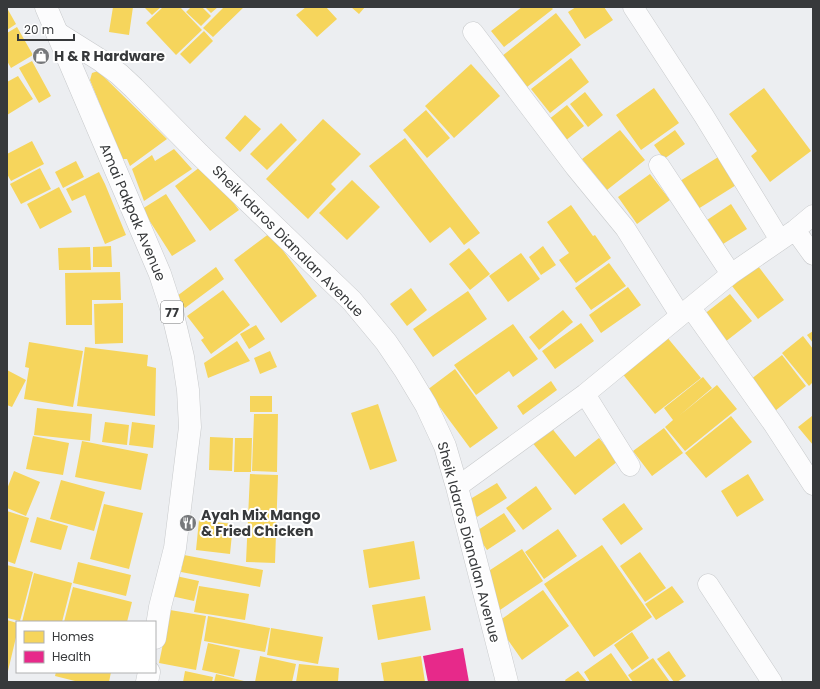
<svg xmlns="http://www.w3.org/2000/svg" width="820" height="689" viewBox="0 0 820 689" font-family="Poppins,sans-serif">
<rect width="100%" height="100%" fill="#eceef1"/>
<!-- homes -->
<path fill="#f6d55c" d="M113,7H133L129,35L109,32Z
M147,7H161L152,15L145,8Z
M163,7H180L202,30L176,55L146,23Z
M191,7H202L211,16L201,26L186,12Z
M205,7H218L211,13Z
M224,7H244L213,37L203,28Z
M306,7H326L337,19L317,37L296,15Z
M351,7H365L359,14Z
M522,7H551L553,9L504,47L491,31Z
M576,7H604L613,20L585,39L568,12Z
M7,8L16,24L7,30Z
M556,13L581,45L527,87L502,56Z
M17,27L33,55L11,68L7,61V33Z
M204,31L213,41L190,64L180,54Z
M571,58L589,82L550,113L531,89Z
M32,61L51,96L39,103L19,68Z
M471,64L500,96L454,138L425,106Z
M98,71L167,139L130,166L127,159H122L90,80L92,73Z
M18,76L33,99L7,115V82Z
M654,88L679,123L641,150L616,115Z
M764,88L811,151L770,182L751,156L757,151L729,114Z
M585,92L603,115L588,127L570,104Z
M567,105L584,126L565,141L548,120Z
M426,110L450,138L427,158L403,130Z
M245,115L261,129L240,152L225,138Z
M323,119L361,154L331,184L336,189L308,219L266,179Z
M281,123L297,140L267,170L250,154Z
M620,130L645,160L607,190L582,159Z
M675,130L685,144L664,159L654,145Z
M405,138L480,233L464,245L450,227L430,243L369,166Z
M32,141L44,164L11,181L7,174V154Z
M174,149L192,169L144,201L132,169L152,155L155,161Z
M723,154L741,182L698,209L680,181Z
M76,161L84,177L63,188L55,172Z
M204,164L239,210L210,231L175,186Z
M40,168L51,189L21,204L10,184Z
M99,172L105,184L126,235L105,244L85,195L72,201L66,189Z
M650,174L670,200L637,224L618,197Z
M352,180L380,207L347,240L319,213Z
M59,187L72,212L40,229L27,204Z
M166,194L196,241L172,256L142,209Z
M731,204L747,229L723,244L707,220Z
M571,205L593,236L595,235L611,258L576,283L559,260L569,253L547,222Z
M270,233L317,296L281,323L234,260Z
M111,246L112,267H93V247Z
M543,246L556,265L541,275L529,257Z
M90,247L91,270H59L58,248Z
M469,248L490,274L470,290L449,264Z
M521,253L540,279L508,302L489,276Z
M609,263L626,286L591,310L575,288Z
M758,266L784,300L758,319L732,286Z
M216,267L224,279L185,308L177,296Z
M120,272L121,300H92V325H66L65,273Z
M628,287L641,305L601,333L589,315Z
M411,288L427,310L407,326L390,304Z
M223,290L250,325L211,354L201,340L204,338L187,316Z
M468,291L487,319L433,357L413,329Z
M730,294L752,321L725,342L703,315Z
M123,303V343L95,344L94,304Z
M563,310L573,322L539,350L529,337Z
M581,323L594,341L555,369L542,351Z
M513,324L538,359L513,377L509,371L476,395L454,365Z
M256,325L265,339L249,349L240,334Z
M813,331V343L807,335Z
M666,336L701,378L655,414L621,372Z
M803,336L813,349V382L809,386L782,353Z
M237,341L250,361L208,378L204,363Z
M29,342L83,351L73,407L24,399L29,368L25,367Z
M85,347L148,355L147,366L156,368L155,416L77,406Z
M270,351L277,367L260,374L254,358Z
M782,355L806,386L775,411L750,380Z
M455,369L498,428L470,448L427,390Z
M7,370L26,380L12,407L7,405Z
M703,377L712,388L680,415L717,385L737,409L685,451L665,427L673,420L664,408Z
M551,381L557,390L523,415L517,406Z
M250,396H272V412H250Z
M378,404L397,461L370,470L351,413Z
M37,408L92,414L90,441L34,435Z
M254,414H278L277,472L252,471Z
M731,416L752,442L706,478L685,453Z
M812,416L813,417V445L798,427Z
M105,422L129,425L127,445L102,442Z
M132,422L155,425L153,448L129,445Z
M550,426L575,457L599,438L618,461L575,495L531,441Z
M664,428L683,453L652,476L633,451Z
M33,436L69,443L63,475L26,469Z
M210,437L233,438L232,471L209,470Z
M235,438H252L251,472H234Z
M82,441L148,454L141,490L75,477Z
M14,471L40,482L26,516L7,508V489Z
M250,474L278,475L275,563L246,562Z
M748,474L764,500L737,517L721,491Z
M61,480L105,492L94,531L50,519Z
M497,483L507,498L477,517L467,501Z
M536,486L552,509L523,530L506,508Z
M624,503L643,529L621,545L602,519Z
M104,504L143,513L129,569L90,559Z
M7,511L29,518L15,564L7,561Z
M504,513L516,531L487,550L475,532Z
M37,517L68,526L61,550L30,542Z
M199,520L233,524L230,554L196,550Z
M558,529L577,556L544,579L525,552Z
M414,541L420,579L369,588L363,550Z
M602,545L652,617L594,657L544,584Z
M522,549L543,581L497,612L484,574Z
M640,552L666,588L645,602L620,566Z
M184,555L263,570L260,587L181,572Z
M78,562L131,575L126,596L73,583Z
M7,565L33,572L20,621L7,618Z
M34,573L72,583L62,622H22Z
M176,576L199,581L194,601L171,596Z
M199,586L249,594L245,620L194,612Z
M672,586L684,602L656,620L645,604Z
M73,587L132,602L127,622H64Z
M543,590L569,626L522,660L496,623Z
M425,596L431,630L378,640L372,605Z
M170,610L206,616L196,670L159,663Z
M208,616L270,628L265,652L204,641Z
M7,620L17,623V633L8,671Z
M271,628L323,637L318,664L267,655Z
M632,632L649,658L632,670L614,645Z
M208,643L240,650L234,677L202,670Z
M669,651L686,676L677,682H674L657,659Z
M611,653L631,682H590L584,672Z
M260,656L296,664L292,682H255Z
M421,656L425,682H384L381,663Z
M653,658L670,682H633L628,675Z
M299,664L339,668L338,682H296Z
M185,671L213,677L212,682H183Z
M578,671L587,682H566L565,680Z
M56,672H111L109,682H79L55,676Z
M216,674L244,681L243,682H214Z"/>
<!-- health -->
<path fill="#e7298a" d="M463,648L469,682H428L423,656Z"/>
<g fill="none" stroke-linecap="round" stroke-linejoin="round">
<!-- minor casing -->
<g stroke="#c8cacc" stroke-width="21">
<path id="minor" d="M633,7L704,116L780,240
M473,32L575,167L625,228L680,315
M659,165L731,274
M795,230L813,255
M691,308L774,425L813,485
M585,394L630,466
M457,487L585,394L731,274L795,230L813,215
M708,584L772,682"/>
</g>
<!-- major casing -->
<g stroke="#c8cacc" stroke-width="23">
<path id="major" d="M57,33L100,60L119,74L134,88L199,154L352,301L386,342L405,370L426,405L445,446L457,487L507,682"/>
</g>
<!-- highway casing -->
<g stroke="#c8cacc" stroke-width="23">
<path id="highway" d="M46,7L160,274L172,311L183,357L188,390L190,427L175,548L160,607L155,638
M147,682L149,672"/>
</g>
<!-- minor -->
<use href="#minor" stroke="#fcfcfd" stroke-width="20"/>
<!-- major -->
<use href="#major" stroke="#fcfcfd" stroke-width="22"/>
<!-- highway -->
<use href="#highway" stroke="#fcfcfd" stroke-width="22"/>
</g>
<!-- icons -->
<defs>
<g id="shop-disc" transform="scale(0.9)"><circle r="9.5" fill="#76787b" stroke="#fff"/><path d="M-5-2.5h2.3a2.7 3.5 0 0 1 5.4 0H5L5.5 6h-11ZM-1.5-2.5h3a1.5 2.3 0 0 0-3 0Z" fill="#fff"/></g>
<g id="restaurant-disc" transform="scale(0.9)"><circle r="9.5" fill="#76787b" stroke="#fff"/><path d="M-5-6h1v4h1v-4h1v4h1v-4h1v5L-1.5 .5V6h-2V.5L-5-1ZM5-6V6H3V1.5H1.5Q1.5-4 5-6Z" fill="#fff"/></g>
</defs>
<g fill-rule="evenodd">
<use href="#shop-disc" x="41" y="56"/>
<use href="#restaurant-disc" x="188" y="523"/>
</g>
<g text-anchor="middle" dominant-baseline="central" stroke-width="4" stroke-linejoin="round" paint-order="stroke">
<!-- shield labels -->
<rect fill="#fff" stroke="#737476" stroke-width="1" x="161" y="301" width="22" height="22" rx="3"/>
<g font-size="13" font-weight="bold" fill="#37393b">
<text x="172" y="312">77</text>
</g>
<!-- poi labels -->
<g font-size="14" font-weight="bold" fill="#37393b" stroke="#fff" text-anchor="start">
<text x="54" y="56">H &amp; R Hardware</text>
<text x="201" y="515">Ayah Mix Mango<tspan x="201" dy="16">&amp; Fried Chicken</tspan></text>
</g>
<!-- street labels -->
<g font-size="14" fill="#37393b" stroke="#fff">
<text transform="translate(133 212) rotate(67)">Amai Pakpak Avenue</text>
<text transform="translate(288 241) rotate(45)">Sheik Idaros Dianalan Avenue</text>
<text transform="translate(469 542) rotate(75)">Sheik Idaros Dianalan Avenue</text>
</g>
</g>
<!-- border -->
<rect width="820" height="689" fill="none" stroke="#37393b" stroke-width="16"/>
<!-- legend -->
<rect x="16" y="621" width="140" height="52" fill="#ffffff" stroke="#afb0b1"/>
<rect x="24" y="631" width="20" height="12" fill="#f6d55c" stroke="#afb0b1"/>
<text x="52" y="641" font-size="12" fill="#37393b">Homes</text>
<rect x="24" y="651" width="20" height="12" fill="#e7298a" stroke="#afb0b1"/>
<text x="52" y="661" font-size="12" fill="#37393b">Health</text>
<!-- scale -->
<path d="M18 34v6h56v-6" fill="none" stroke="#37393b" stroke-width="2"/>
<text x="24" y="34" font-size="12" fill="#37393b" stroke="#ffffff" stroke-width="3" paint-order="stroke">20 m</text>
</svg>
